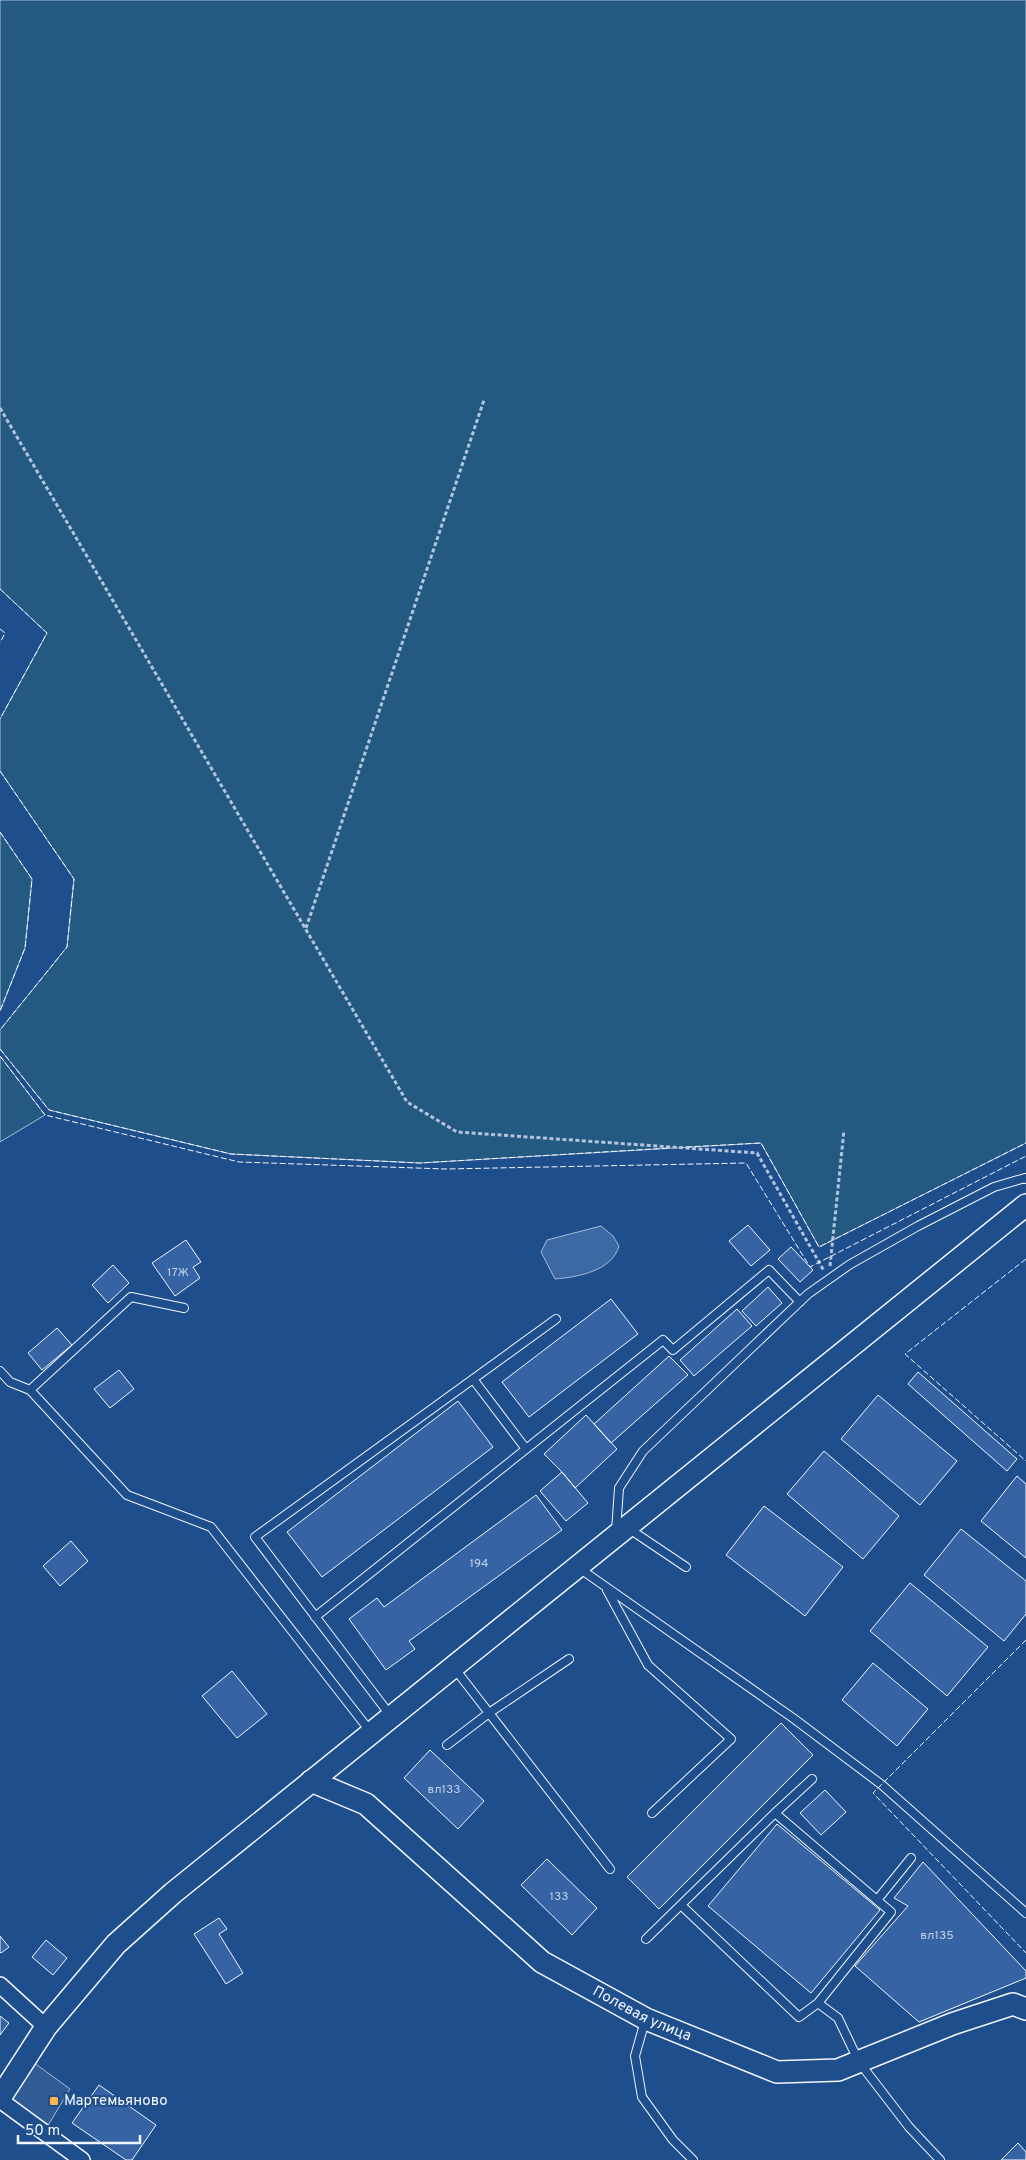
<svg xmlns="http://www.w3.org/2000/svg" width="1026" height="2160" viewBox="0 0 1026 2160" font-family="Overpass,sans-serif">
<rect width="100%" height="100%" fill="#1f4e8c"/>
<!-- green -->
<path fill="#245a82" stroke="#a8bbd7" d="M0,0H1026V1143L819,1247L761,1143L420,1163L231,1154L49,1110L0,1049V1030L67,947L74,879L0,771V719L47,633L0,589Z
M0,832L32,879L25,948L0,1011Z
M0,1056L45,1115L0,1142Z"/>
<!-- parking -->
<path fill="#305b95" stroke="#a8bbd7" d="M26,2057L70,2089L44,2132L0,2098Z"/>
<!-- water -->
<path fill="#3b69a3" stroke="#a8bbd7" d="M601,1226L613,1236L619,1246C612,1271 578,1277 555,1279L541,1252L547,1240Z"/>
<!-- building -->
<path fill="#3563a3" stroke="#f2f6ff" d="M748,1225L770,1250L751,1266L729,1241Z
M186,1240L201,1262L193,1267L200,1278L175,1296L152,1263Z
M791,1247L813,1270L800,1282L778,1259Z
M113,1265L129,1283L108,1303L92,1285Z
M768,1287L782,1303L756,1326L742,1311Z
M611,1299L638,1334L529,1417L502,1382Z
M737,1309L752,1326L694,1376L680,1360Z
M57,1328L72,1345L42,1370L28,1353Z
M669,1356L688,1375L611,1443L594,1424Z
M119,1370L134,1389L110,1408L94,1389Z
M918,1372L1017,1459L1007,1471L908,1384Z
M878,1395L957,1461L920,1505L841,1439Z
M458,1401L493,1447L322,1577L287,1532Z
M586,1415L617,1449L575,1488L562,1472L544,1454Z
M824,1451L899,1516L863,1559L787,1494Z
M562,1472L588,1503L566,1521L540,1491Z
M1017,1476L1026,1484V1558L981,1521Z
M536,1495L562,1530L409,1641L415,1649L386,1670L349,1619L377,1598L384,1607Z
M764,1506L843,1567L805,1616L726,1555Z
M961,1529L1026,1581V1614L1004,1641L924,1575Z
M71,1541L88,1561L60,1586L43,1566Z
M910,1583L988,1647L947,1696L870,1631Z
M873,1663L928,1709L897,1746L842,1700Z
M232,1671L267,1714L237,1738L202,1696Z
M781,1723L813,1755L659,1909L627,1877Z
M430,1750L484,1801L458,1829L404,1778Z
M825,1790L846,1812L821,1835L800,1813Z
M777,1824L880,1910L811,1993L708,1906Z
M547,1859L597,1908L572,1935L521,1885Z
M923,1862L1026,1971V1978L919,2022L855,1966L908,1906L894,1898Z
M219,1918L227,1929L219,1934L243,1973L226,1984L194,1934Z
M0,1936L9,1947L1,1953L0,1952Z
M46,1940L67,1958L53,1975L32,1957Z
M0,2016L9,2023L0,2035Z
M99,2085L156,2125L132,2160H126L72,2123Z
M1018,2143L1026,2152V2160H1001Z"/>
<g fill="none" stroke-linecap="round" stroke-linejoin="round">
<!-- lane casing -->
<g stroke="#f2f6ff" stroke-width="10">
<path id="lane" d="M184,1308L131,1297L30,1390L127,1495L211,1527L370,1731
M0,1371L10,1382L30,1390
M473,1379L526,1449
M628,1528L686,1567
M616,1531L619,1488L643,1451L808,1294L849,1265L918,1226L994,1187L1025,1178L1026,1179
M579,1568L793,1718L882,1785L1026,1913
M607,1590L648,1665L731,1739L652,1813
M315,1617L663,1340L673,1350L769,1270L800,1302
M455,1669L610,1869
M390,1715L255,1537L556,1319
M447,1745L489,1713L569,1659
M812,1779L775,1813L891,1912L818,2003L838,2018L859,2062L909,2127L940,2160
M877,1900L911,1858
M681,1905L799,2017L818,2003
M646,1939L775,1813
M645,2021L635,2056L642,2097L673,2140L693,2160"/>
</g>
<!-- street casing -->
<g stroke="#f2f6ff" stroke-width="18">
<path id="street" d="M0,1985L46,2027
M0,2100L82,2160"/>
</g>
<!-- secondary casing -->
<g stroke="#f2f6ff" stroke-width="24">
<g id="secondary">
<path id="s1" d="M311,1781L366,1804L542,1962L646,2019L777,2072L838,2070L952,2024L1013,2004L1026,2009"/>
<path d="M0,2098L46,2027L116,1944L173,1893L1026,1205"/>
</g>
</g>
<!-- path -->
<path stroke="#b3c4dc" stroke-width="3" stroke-dasharray="4 2.5" stroke-linecap="butt" d="M0,408L407,1102L457,1132L757,1153L824,1271
M306,928L484,400
M830,1266L844,1130"/>
<!-- lane -->
<use href="#lane" stroke="#1f4e8c" stroke-width="8"/>
<!-- street -->
<use href="#street" stroke="#1f4e8c" stroke-width="15"/>
<!-- secondary -->
<use href="#secondary" stroke="#1f4e8c" stroke-width="21"/>
<!-- fence -->
<path stroke="#f2f6ff" stroke-width="1" stroke-dasharray="6 2.5" stroke-linecap="butt" d="M0,589L47,633L0,719
M0,629L5,633L0,643
M0,771L74,879L67,947L0,1030
M0,832L32,879L25,948L0,1011
M0,1049L49,1110L231,1154L420,1163L669,1148
M0,1056L45,1115L239,1162L446,1169L746,1163L810,1267L1026,1156
M686,1147L761,1143L819,1247L1026,1143
M1026,1259L905,1354L1026,1461
M1026,1640L873,1793L1026,1953"/>
</g>
<!-- markers -->
<rect fill="#ffb74d" stroke="#1f4e8c" stroke-width="2" x="49" y="2096" width="10" height="10" rx="2.5"/>
<g text-anchor="middle" dominant-baseline="central" stroke-width="4" stroke-linejoin="round" paint-order="stroke">
<!-- number labels -->
<g font-size="12" fill="#c3d1e8">
<text x="178" y="1273">17Ж</text>
<text x="479" y="1564">194</text>
<text x="444" y="1790">вл133</text>
<text x="559" y="1897">133</text>
<text x="937" y="1936">вл135</text>
</g>
<!-- street labels -->
<g font-size="15" fill="#f2f6ff" stroke="#1f4e8c">
<text stroke="none"><textPath href="#s1" startOffset="409">Полевая улица</textPath></text>
</g>
<!-- poi labels -->
<g font-size="15" fill="#f2f6ff" stroke="#1f4e8c" text-anchor="start">
<text x="64" y="2101">Мартемьяново</text>
</g>
</g>
<!-- scale -->
<path d="M18 2135v8h122v-8" fill="none" stroke="#f2f6ff" stroke-width="2.5"/>
<text x="25" y="2135" font-size="15" fill="#f2f6ff" stroke="#1f4e8c" stroke-width="4" paint-order="stroke">50 m</text>
</svg>
